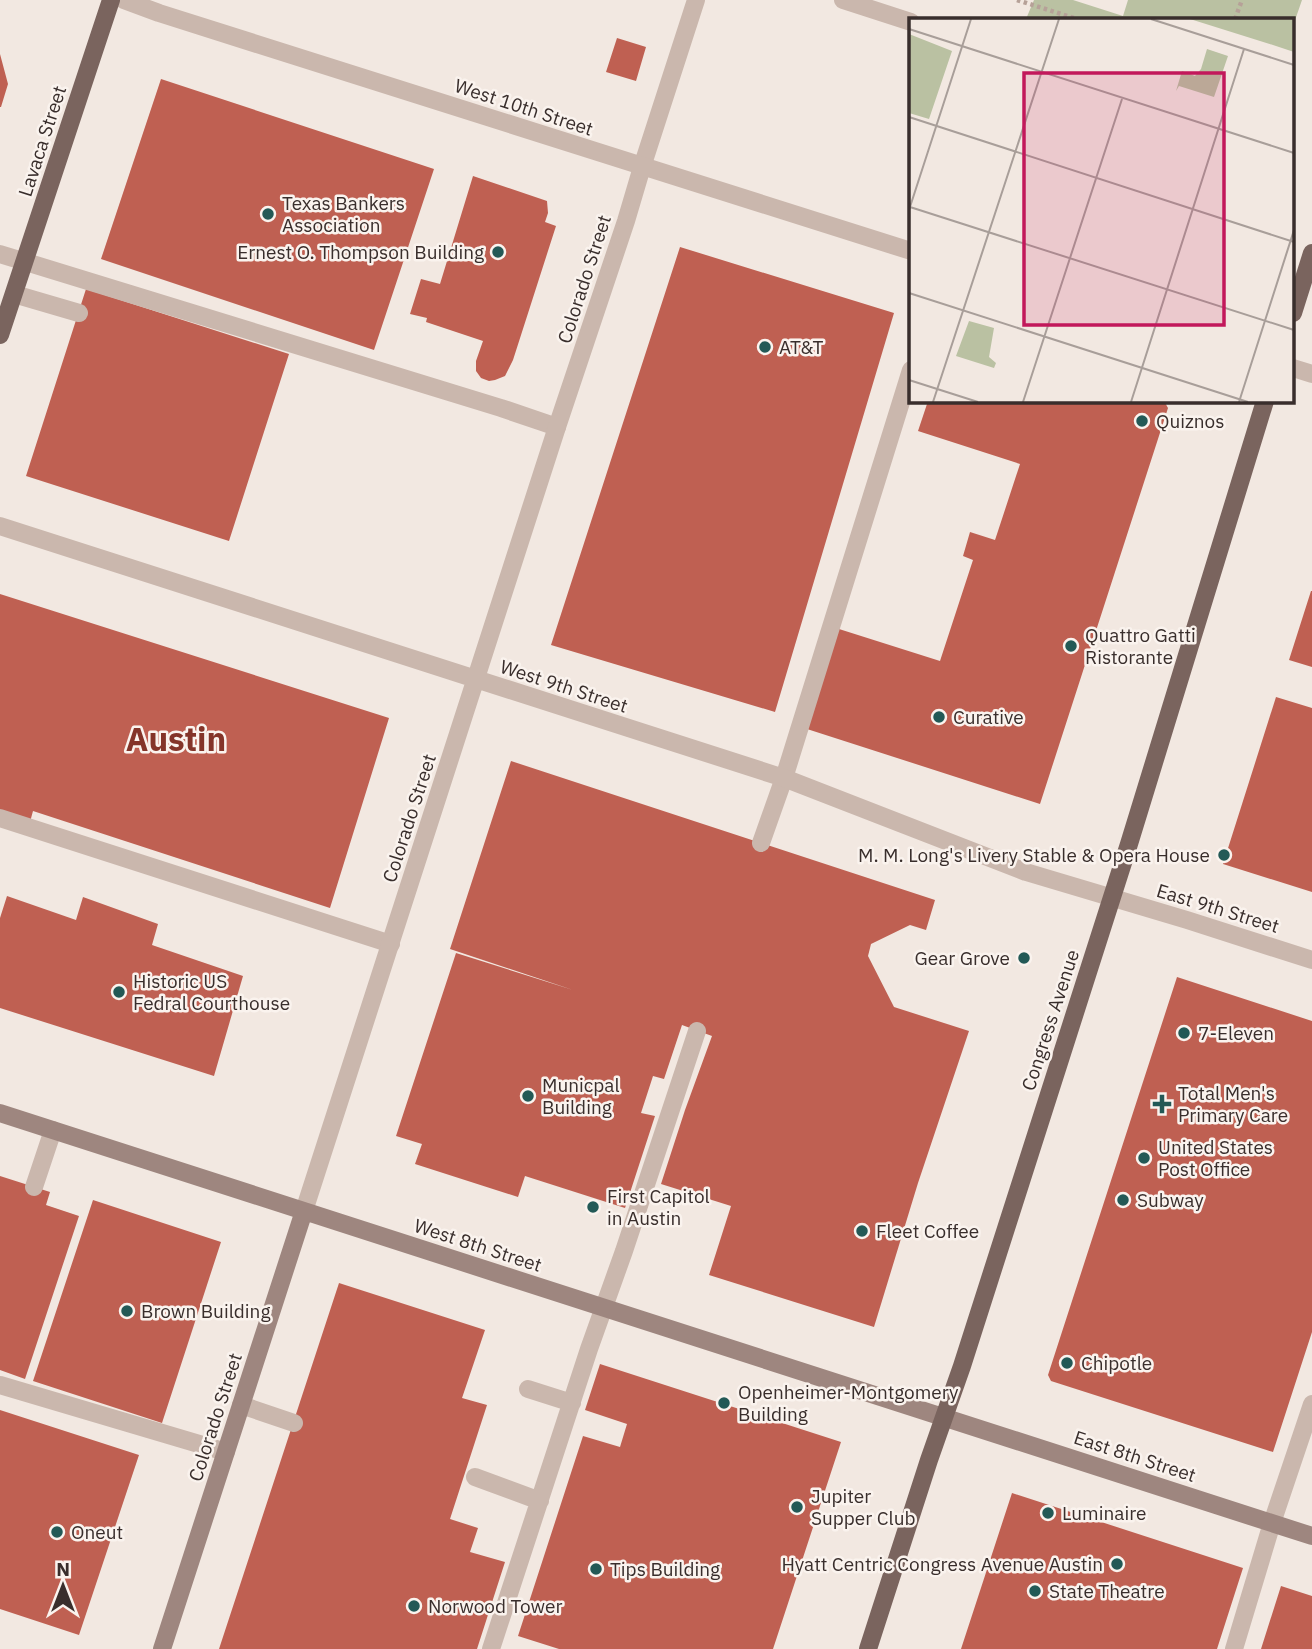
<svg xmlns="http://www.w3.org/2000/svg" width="1312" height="1649" viewBox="0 0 1312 1649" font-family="'IBM Plex Sans',sans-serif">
<rect width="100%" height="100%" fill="#f2e8e1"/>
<!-- green -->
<path fill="#bac1a2" d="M1034,0H1073L1123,16L1128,0H1302L1293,26V19H1026Z"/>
<!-- building -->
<path fill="#bf6052" d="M617,38L646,47L636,81L606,72Z
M0,54L8,84L1,107H0Z
M161,79L434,169L374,350L101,259Z
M473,176L547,201L548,213L545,222L556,226L513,360L505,376L495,380L489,381L481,378L476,371V361L483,341L426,322L427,318L410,314L421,279L440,284Z
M680,247L894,313L775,712L551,645Z
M86,289L289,354L229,541L26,476Z
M928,401L944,402V401H1164L1168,408L1040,804L807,729L839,629L940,661L973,560L963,556L970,532L995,540L998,531L1020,464L918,431Z
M1311,591H1312V667L1289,660Z
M0,594L389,718L330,908L33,811L30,822L0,812Z
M1276,697L1312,708V892L1223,864Z
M511,761L935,900L926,930L910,925L871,944L868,956L894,1007L969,1031L918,1183L874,1327L709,1275L731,1206L661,1184L685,1110L712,1036L682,1025L664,1079L653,1076L641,1113L655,1116L625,1208L525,1176L518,1197L415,1164L422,1144L396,1136L456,953L573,990L450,949Z
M7,896L76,920L83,897L158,924L152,945L243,976L214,1076L0,1008V918Z
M1177,977L1312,1021V1332L1273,1452L1051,1381L1048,1375Z
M0,1176L50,1192L46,1205L79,1216L25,1379L0,1370Z
M93,1200L221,1242L162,1423L33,1381Z
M339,1283L485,1330L462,1398L487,1405L450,1519L478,1528L470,1552L505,1562L477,1649H219Z
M600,1364L841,1442L773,1649H559L518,1636L583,1436L620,1447L627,1424L585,1410Z
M0,1410L139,1455L79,1635L0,1609Z
M1012,1493L1243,1568L1217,1649H961Z
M1281,1586L1312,1596V1649H1261Z"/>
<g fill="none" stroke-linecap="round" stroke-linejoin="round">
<!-- path -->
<path stroke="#b6a198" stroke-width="4.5" stroke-dasharray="3.5 3.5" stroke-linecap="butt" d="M1017,0L1077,19
M1235,19L1242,0"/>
<!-- lane -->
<path stroke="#cab7ad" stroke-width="18" d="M843,0L911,22
M642,167L696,0
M0,254L501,408L557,427
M14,294L79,313
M0,818L391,944
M761,843L784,778L911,370
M34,1187L53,1130
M0,1385L226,1452
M528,1389L572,1403
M241,1405L294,1423
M475,1477L540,1501
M491,1649L589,1349L624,1251L697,1031
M1234,1649L1272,1523L1312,1404"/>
<!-- street -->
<path stroke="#cab7ad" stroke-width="18" d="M124,0L159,13L911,251
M1293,368L1312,374
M0,526L784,778L1026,872L1187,920L1312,960
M304,1211L557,427L626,221L642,167"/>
<!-- secondary -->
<path stroke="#9e867f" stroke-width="18" d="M0,1113L1312,1536
M162,1649L304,1211"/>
<!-- primary -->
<path stroke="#7a645e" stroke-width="18" d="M1293,313L1312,253
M0,335L111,0
M868,1649L929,1460L962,1366L1129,844L1265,401"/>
</g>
<!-- markers -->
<g fill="#235956" stroke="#faf3ee" stroke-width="2.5">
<circle cx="268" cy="214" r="7"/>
<circle cx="498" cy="252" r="7"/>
<circle cx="765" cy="347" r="7"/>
<circle cx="1142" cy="421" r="7"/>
<circle cx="1071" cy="646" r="7"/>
<circle cx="939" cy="717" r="7"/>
<circle cx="1224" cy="855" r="7"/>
<circle cx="1024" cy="958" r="7"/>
<circle cx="119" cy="992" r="7"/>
<circle cx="1184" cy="1033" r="7"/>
<circle cx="528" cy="1096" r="7"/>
<path d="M1158.5 1093.5h7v7h7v7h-7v7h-7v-7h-7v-7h7z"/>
<circle cx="1144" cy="1158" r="7"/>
<circle cx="1123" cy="1200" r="7"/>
<circle cx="593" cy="1207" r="7"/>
<circle cx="862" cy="1231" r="7"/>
<circle cx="127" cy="1311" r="7"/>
<circle cx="1067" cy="1363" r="7"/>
<circle cx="724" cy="1403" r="7"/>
<circle cx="797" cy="1507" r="7"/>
<circle cx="1048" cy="1513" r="7"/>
<circle cx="57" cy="1532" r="7"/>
<circle cx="1117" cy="1564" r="7"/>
<circle cx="596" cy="1569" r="7"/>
<circle cx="1035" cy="1591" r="7"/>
<circle cx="414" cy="1606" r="7"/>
</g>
<g text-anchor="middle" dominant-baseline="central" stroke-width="5" stroke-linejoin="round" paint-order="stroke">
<!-- street labels -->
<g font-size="19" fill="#392e2c" stroke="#faf3ee">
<text transform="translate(524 107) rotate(18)">West 10th Street</text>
<text transform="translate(42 141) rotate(-72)">Lavaca Street</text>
<text transform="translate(584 279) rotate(-72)">Colorado Street</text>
<text transform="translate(564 686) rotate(18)">West 9th Street</text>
<text transform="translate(409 818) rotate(-72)">Colorado Street</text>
<text transform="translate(1218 908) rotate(17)">East 9th Street</text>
<text transform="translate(1050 1020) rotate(-72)">Congress Avenue</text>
<text transform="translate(478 1245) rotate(18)">West 8th Street</text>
<text transform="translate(215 1417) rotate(-72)">Colorado Street</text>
<text transform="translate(1135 1456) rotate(18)">East 8th Street</text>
</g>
<!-- poi labels -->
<g font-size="19" fill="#392e2c" stroke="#faf3ee" text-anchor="start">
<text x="282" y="203">Texas Bankers<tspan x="282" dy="22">Association</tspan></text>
<text x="484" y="252" text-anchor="end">Ernest O. Thompson Building</text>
<text x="779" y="347">AT&amp;T</text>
<text x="1156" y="421">Quiznos</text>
<text x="1085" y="635">Quattro Gatti<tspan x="1085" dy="22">Ristorante</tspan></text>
<text x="953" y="717">Curative</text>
<text x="1210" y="855" text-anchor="end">M. M. Long's Livery Stable &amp; Opera House</text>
<text x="1010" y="958" text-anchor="end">Gear Grove</text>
<text x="133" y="981">Historic US<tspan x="133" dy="22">Fedral Courthouse</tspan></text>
<text x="1198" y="1033">7-Eleven</text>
<text x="542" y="1085">Municpal<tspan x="542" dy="22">Building</tspan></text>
<text x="1178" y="1093">Total Men's<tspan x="1178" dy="22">Primary Care</tspan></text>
<text x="1158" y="1147">United States<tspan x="1158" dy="22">Post Office</tspan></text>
<text x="607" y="1196">First Capitol<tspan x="607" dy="22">in Austin</tspan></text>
<text x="1137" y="1200">Subway</text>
<text x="876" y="1231">Fleet Coffee</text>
<text x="141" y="1311">Brown Building</text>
<text x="1081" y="1363">Chipotle</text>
<text x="738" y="1392">Openheimer-Montgomery<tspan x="738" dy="22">Building</tspan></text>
<text x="811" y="1496">Jupiter<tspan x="811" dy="22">Supper Club</tspan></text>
<text x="1062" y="1513">Luminaire</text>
<text x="71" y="1532">Oneut</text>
<text x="1103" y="1564" text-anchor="end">Hyatt Centric Congress Avenue Austin</text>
<text x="610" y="1569">Tips Building</text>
<text x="1049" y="1591">State Theatre</text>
<text x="428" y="1606">Norwood Tower</text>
</g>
<!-- town labels -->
<g font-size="33" font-weight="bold" fill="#843429" stroke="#faf3ee">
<text x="176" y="738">Austin</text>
</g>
</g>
<!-- overview -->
<g transform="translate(909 18)">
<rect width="385" height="385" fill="#f2e8e1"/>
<path d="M281,1H385V34L364,27ZM0,16L43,33L20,101L0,95ZM298,31L319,38L305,79L270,68L267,73L273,53L286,58L292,51ZM60,303L85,310L80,339L87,345L85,350L47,338Z" fill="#bac1a2"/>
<path fill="none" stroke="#a89e99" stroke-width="2" d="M242,1L385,47M0,11L385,135M0,99L385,224M1,189L385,312M0,192L62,1M161,240L213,81M0,275L339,384M0,362L69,384M24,384L150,1M114,384L161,240M222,384L335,31M330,384L385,212"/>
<path fill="#c2185b" fill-opacity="0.15" stroke="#c2185b" stroke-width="3.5" d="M115,55H315V307H115Z"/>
<rect width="385" height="385" fill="none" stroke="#392e2c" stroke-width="3.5"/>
</g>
<!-- north arrow -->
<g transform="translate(63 1586)" stroke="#faf3ee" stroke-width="5" paint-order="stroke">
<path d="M0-5L12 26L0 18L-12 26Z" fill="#392e2c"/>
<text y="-10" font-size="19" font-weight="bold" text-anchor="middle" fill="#392e2c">N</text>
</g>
</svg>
